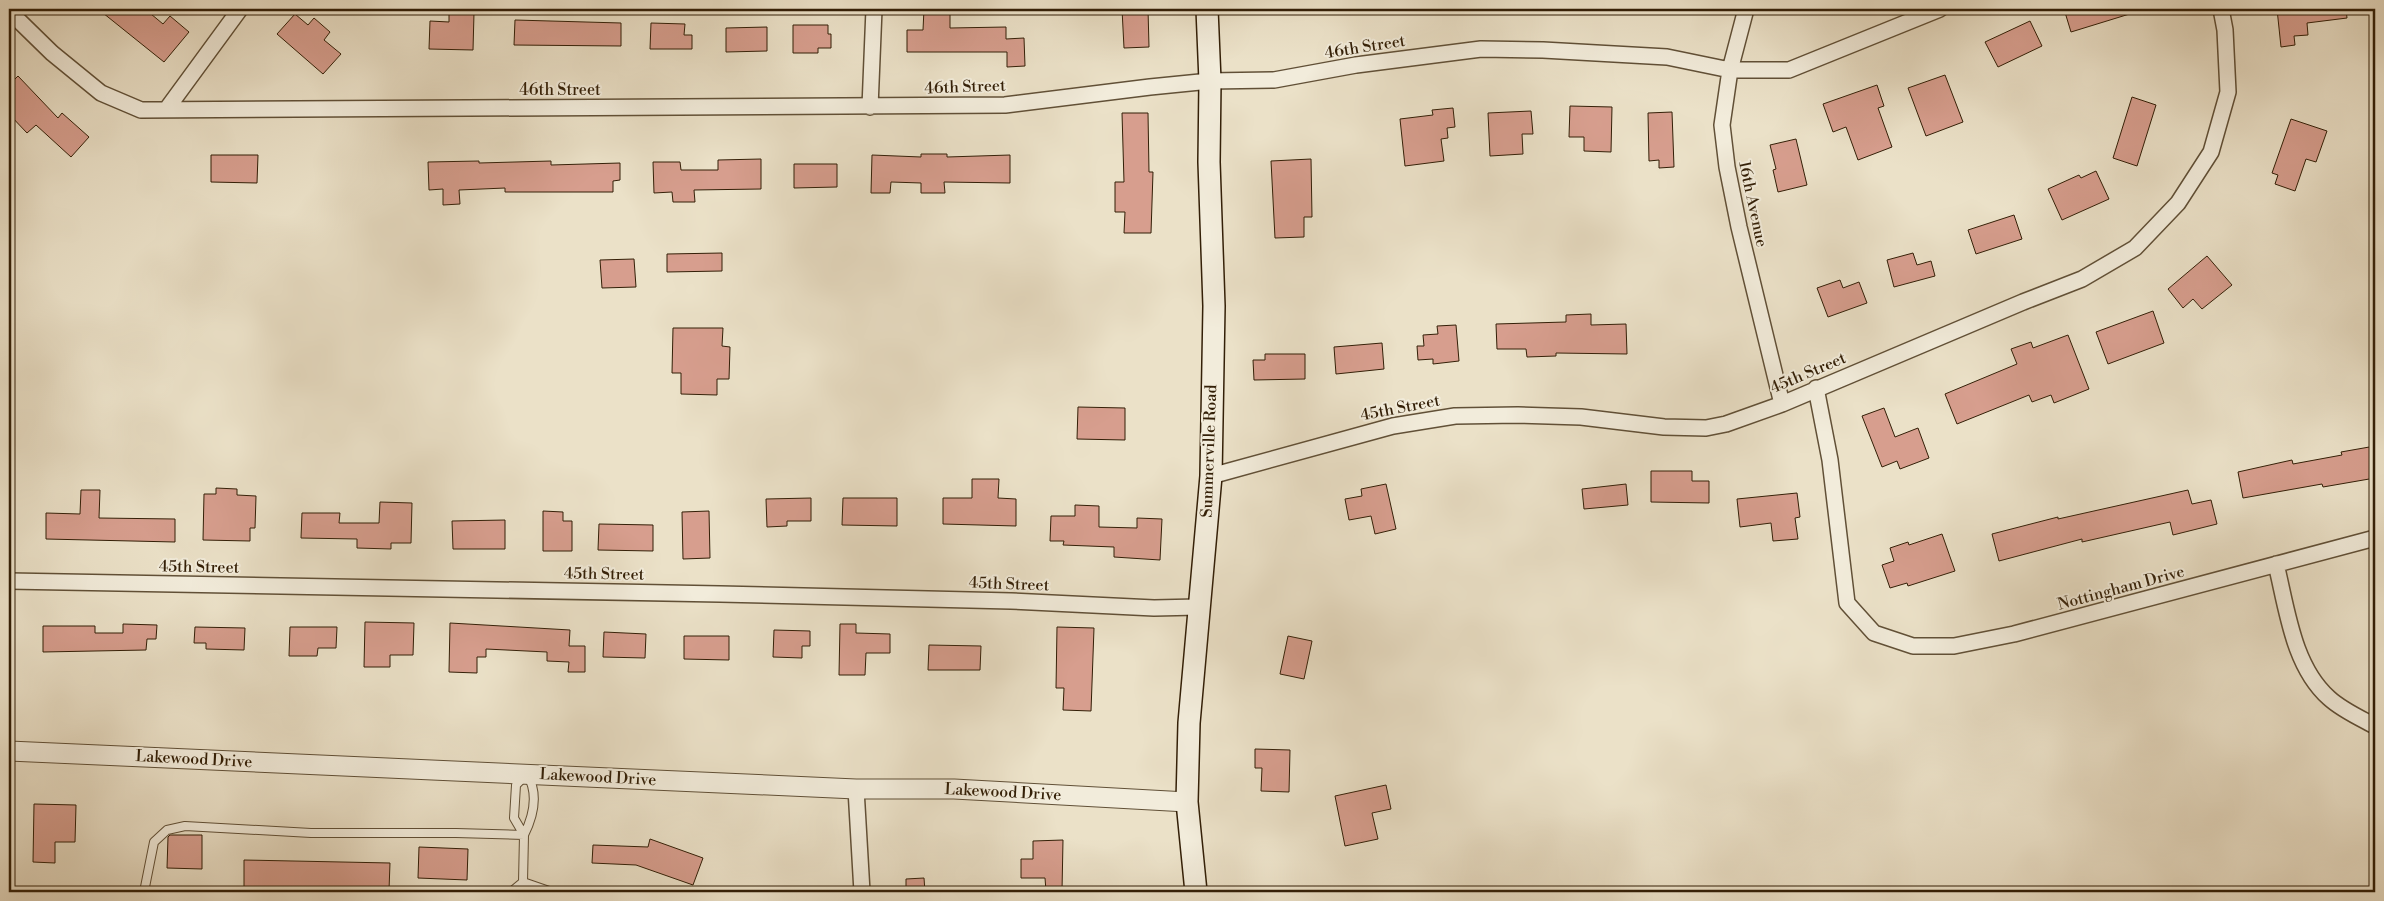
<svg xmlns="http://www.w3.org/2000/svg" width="2384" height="901" viewBox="0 0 2384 901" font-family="'Libre Bodoni',serif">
<rect width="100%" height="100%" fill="#ebe1c8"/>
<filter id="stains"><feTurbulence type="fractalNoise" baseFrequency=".004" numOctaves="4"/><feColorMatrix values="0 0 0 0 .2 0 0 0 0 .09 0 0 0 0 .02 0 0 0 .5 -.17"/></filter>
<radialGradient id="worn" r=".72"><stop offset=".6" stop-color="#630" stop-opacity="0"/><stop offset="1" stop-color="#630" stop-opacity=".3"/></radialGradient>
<!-- building -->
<path fill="#d79e8e" stroke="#331f07" d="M98,9H145L163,24L170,16L189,32L164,62Z
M924,9H950V28L1006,27V39L1024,38L1025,66L1007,67V52H907V30H923Z
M1122,9H1148L1149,47L1124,48Z
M2064,9H2136V12L2071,32Z
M2277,9H2346L2347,18L2307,23L2308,35L2294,36L2295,45L2281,47Z
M449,12L474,13L473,50L429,49L430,21L449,22Z
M295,14L308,25L314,18L330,32L324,40L341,54L323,74L277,34Z
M515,20L621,23V46L514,45Z
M2030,21L2042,46L1998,67L1985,42Z
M651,23L685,24L684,35H692V49H650Z
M793,25H828V34H831V48H818V53H793Z
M767,27V51L726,52V28Z
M1945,75L1963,122L1926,136L1908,88Z
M18,76L58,118L62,113L89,137L71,157L36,125L27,133L9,114V85Z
M1877,85L1884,106L1878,108L1892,147L1858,160L1846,127L1833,132L1823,104Z
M2132,97L2156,105L2137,166L2113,158Z
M1570,106L1612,107L1611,152L1584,151V137H1569Z
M1453,108L1455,127L1447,128L1448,138L1441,139L1444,161L1405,166L1400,119L1433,115L1432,110Z
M1531,111L1533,134H1522L1523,154L1490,156L1488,113Z
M1672,112L1674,167L1659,168V160L1649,161L1648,113Z
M1122,113H1148L1149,172H1153L1151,233H1124L1125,212H1115V182H1124Z
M2291,119L2327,131L2316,162L2306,159L2295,191L2275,184L2278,175L2272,173Z
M1796,139L1807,185L1778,192L1773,170L1776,169L1770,145Z
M921,154H947V157L1010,155V183L944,182L945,193H921V183L891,182L890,193H871L872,155L921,157Z
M211,155H258L257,183L211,182Z
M761,159V189L694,190L695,202H673L672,192L654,193L653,162H680L681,170H718V160Z
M1311,159L1312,217H1304V237L1275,238L1271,161Z
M479,161V163L551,161V165L620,163V180L613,181V192H505V188L459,190L460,204L443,205V189L429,190L428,162Z
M794,164H837V187L794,188Z
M2096,171L2109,199L2062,220L2048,189L2079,175L2081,178Z
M2014,215L2022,239L1976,254L1968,230Z
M722,253V271L667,272V254Z
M1913,253L1917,265L1931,261L1935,276L1894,287L1887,260Z
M2207,256L2232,285L2202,309L2193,299L2183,308L2168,289Z
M634,259L636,287L602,288L600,260Z
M1840,280L1843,288L1859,282L1867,303L1828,317L1817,288Z
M2153,311L2164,343L2108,364L2096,332Z
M1591,314V325L1626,324L1627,354L1556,353V356L1527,357L1526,349H1497L1496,324L1566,322V315Z
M1456,325L1459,361L1433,364V359L1418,360L1417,346H1424L1423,335L1438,334L1437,326Z
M673,328H723L722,346L730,347L729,379H717V395L681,394V373H672Z
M2068,335L2089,389L2054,403L2051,395L2032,402L2029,395L1957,424L1945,394L2017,364L2011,349L2031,342L2033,348Z
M1382,343L1384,369L1336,374L1334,347Z
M1265,354H1305V379L1254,380L1253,360H1265Z
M1078,407L1125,408V440L1077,439Z
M1884,408L1895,437L1918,428L1929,458L1900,469L1897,461L1882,467L1862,416Z
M2375,446V478L2323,487L2322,484L2243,498L2238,472L2292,460L2293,464L2342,455L2341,452Z
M1651,471H1692V481H1709V503L1651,502Z
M972,479H999L998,498L1016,499V526L943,524V498H972Z
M1386,484L1396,529L1375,534L1371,516L1349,520L1345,499L1362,496L1361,489Z
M1626,484L1628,505L1584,509L1582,489Z
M216,488L237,489V495L256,496L255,528H250V541L203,540L204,494H216Z
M81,490H100L99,518L175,519V542L46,539V513L80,514Z
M2188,490L2192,504L2211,500L2217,524L2173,535L2170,522L2082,542V539L1999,561L1992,534L2058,517V519Z
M1797,493L1800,517L1795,518L1798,539L1773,541L1771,523L1740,527L1737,499Z
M811,498V521H787V526L767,527L766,499Z
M843,498H897V526L842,525Z
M380,502L412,503L411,543H391V549L357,548V539L301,538L302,513H340L339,523H379Z
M1075,505L1099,506V527L1137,528V518L1162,519L1160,560L1114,557V547L1063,545L1064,541H1050L1051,516H1075Z
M543,511L563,512V521H572V551H543Z
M709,511L710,558L683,559L682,512Z
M505,520V549H453L452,521Z
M599,524L653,525V551L598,550Z
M1942,534L1955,571L1908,586L1907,583L1890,588L1882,565L1894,561L1890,548L1908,542L1909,545Z
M365,622L414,623L413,655H390V667H364Z
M450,623L570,630L569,646H585V672H568L569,662L547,661V652L486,649V657H477V673L449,672Z
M123,624L157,625L156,639H147L146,650L43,652V626H95V633H123Z
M840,624H856V633L890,634V653H866L865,675H839Z
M195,627L245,628L244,650L206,649V643H194Z
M290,627H337L336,648H318L317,656H289Z
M1057,627L1094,628L1091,711L1063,710L1064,688H1056Z
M774,630L810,631V646H802V658L773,657Z
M604,632L646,634L645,658L603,657Z
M684,636H729V660L684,659Z
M1288,636L1312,641L1304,679L1280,674Z
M929,645L981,646L980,670H928Z
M1255,749L1290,750L1289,792L1261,791L1262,768H1255Z
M1386,785L1391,809L1372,813L1378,839L1345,846L1335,796Z
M34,804L76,805L75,842H55V863L33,862Z
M170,835H202V869L167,868L168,837Z
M650,839L703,858L693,885L636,865L592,863L593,845L648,847Z
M1063,840L1062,891H1046L1045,878H1021V859H1033V841Z
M419,847L468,849L467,880L418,878Z
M244,860L390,863L389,890L244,887Z
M924,878L925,892H906V879Z"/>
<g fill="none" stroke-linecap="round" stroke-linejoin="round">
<!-- service casing -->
<g stroke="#615037" stroke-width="10">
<path id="service" d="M523,882L552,892
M144,892L154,842L167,830L185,826L311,833H456L524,835C534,815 539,794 527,774L516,785L514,818L524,835L523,882L511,892"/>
</g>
<!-- minor casing -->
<g stroke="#615037" stroke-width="18">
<path id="minor" d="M1746,9L1730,70L1722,125L1727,167L1739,227L1782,404
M9,11L52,53L101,93L141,110L1005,105L1150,87L1210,81L1274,80L1356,65L1481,49L1543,50L1667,57L1730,70H1789L1940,9
M870,107L874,9
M166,110L240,9
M1816,388L1830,460L1847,603L1874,633L1913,646H1954L2014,634L2375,538
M1211,476L1393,426L1455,416L1518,415L1581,417L1664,427L1706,428L1726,424L1782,404L2023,302L2082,279L2135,248L2178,203L2211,152L2228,92L2225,30L2221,9
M2276,564C2287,609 2293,666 2329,698C2342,710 2360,718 2375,726
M9,581L720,594L1011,601L1154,608L1198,607
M856,789L862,892"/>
</g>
<!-- tertiary casing -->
<g stroke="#615037" stroke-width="21">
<path id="tertiary" d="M9,751L856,789H954L1187,802"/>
</g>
<!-- secondary casing -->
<g stroke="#331f07" stroke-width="24">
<path id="secondary" d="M1196,892L1187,802L1189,723L1211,476L1214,306L1209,162L1210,81L1207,9"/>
</g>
<!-- service -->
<use href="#service" stroke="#f2ecdb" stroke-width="8"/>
<!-- minor -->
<use href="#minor" stroke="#f2ecdb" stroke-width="15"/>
<!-- tertiary -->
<use href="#tertiary" stroke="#f2ecdb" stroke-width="19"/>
<!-- secondary -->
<use href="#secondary" stroke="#f2ecdb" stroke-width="21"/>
</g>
<g text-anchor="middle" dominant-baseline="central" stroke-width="4" stroke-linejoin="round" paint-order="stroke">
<!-- street labels -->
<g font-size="16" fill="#331f07" stroke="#f2ecdb">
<text transform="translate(1365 47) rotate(-9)">46th Street</text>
<text transform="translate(965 87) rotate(-2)">46th Street</text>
<text x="560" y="90">46th Street</text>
<text transform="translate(1753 204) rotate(78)">16th Avenue</text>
<text transform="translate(1808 373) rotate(-23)">45th Street</text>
<text transform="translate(1400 408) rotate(-11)">45th Street</text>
<text transform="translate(1209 451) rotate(-88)">Summerville Road</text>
<text transform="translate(199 567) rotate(1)">45th Street</text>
<text transform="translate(604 574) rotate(1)">45th Street</text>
<text transform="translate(1009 584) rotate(2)">45th Street</text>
<text transform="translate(2121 588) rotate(-15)">Nottingham Drive</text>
<text transform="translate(194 759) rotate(3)">Lakewood Drive</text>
<text transform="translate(598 777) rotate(3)">Lakewood Drive</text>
<text transform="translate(1003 792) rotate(3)">Lakewood Drive</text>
</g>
</g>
<!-- margin -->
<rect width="2384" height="901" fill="none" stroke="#ebe1c8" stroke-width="30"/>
<rect x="10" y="10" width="2364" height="881" fill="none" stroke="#331f07" stroke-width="2.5"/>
<rect x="15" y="15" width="2354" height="871" fill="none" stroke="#331f07"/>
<rect width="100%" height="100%" filter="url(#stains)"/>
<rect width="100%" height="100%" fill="url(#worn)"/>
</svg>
